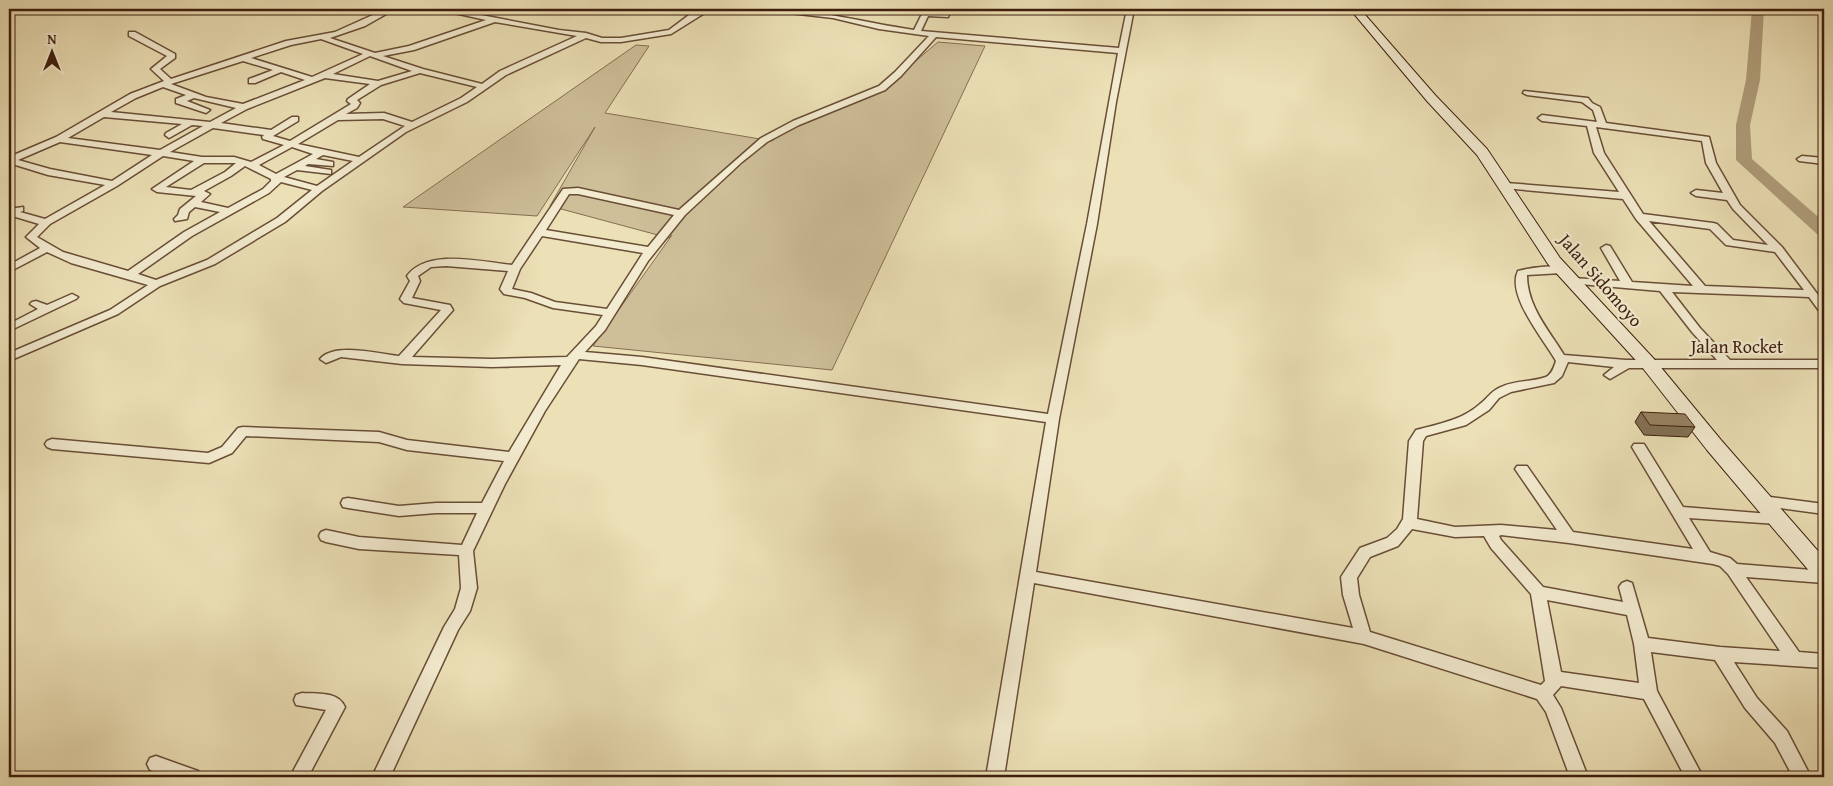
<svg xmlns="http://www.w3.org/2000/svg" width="1833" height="786" viewBox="0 0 1833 786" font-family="'Gentium Book Plus',serif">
<rect width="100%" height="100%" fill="#ece0b6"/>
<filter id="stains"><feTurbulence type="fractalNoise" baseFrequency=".004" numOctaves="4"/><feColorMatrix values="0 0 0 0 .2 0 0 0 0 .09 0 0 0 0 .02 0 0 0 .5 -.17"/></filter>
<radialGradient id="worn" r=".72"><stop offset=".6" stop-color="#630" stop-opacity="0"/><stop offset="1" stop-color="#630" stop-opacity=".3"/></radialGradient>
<!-- green -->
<path fill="#cebf99" stroke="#866e52" d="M938,42L985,46L832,370L593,346L672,235L669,238L550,206L595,127L537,216L403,207L636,45L649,46L605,113L772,141L783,132L877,94Z"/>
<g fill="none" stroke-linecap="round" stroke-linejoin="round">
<!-- river -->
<path fill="#b09e7c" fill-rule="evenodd" d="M1752,9H1764L1760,80L1750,125L1752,159L1824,222V236L1818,235L1736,160V125L1746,80Z"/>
<!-- street casing -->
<g stroke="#694e36" stroke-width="3">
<path id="street" d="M386,9H395L365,26L330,38L375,53L409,46L486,20L436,9H450L559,30L586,33L602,38H621L669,30L697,9H711L671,34L621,42H601L586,38L506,75L467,102L406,132L322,191L285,222L215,264L160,286L118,314L9,361V353L110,310L148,285L71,263L47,252L9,272V265L40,248L26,237L39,224L9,215V209L23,207V211L20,212L45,219L105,185L48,175L9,163V157L56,137L130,94L164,81L151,69L167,56L129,36V32H135L175,54V58L160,69L171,79L286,41L335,32ZM495,22L577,36L500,71L482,84L423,69L383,56L414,50ZM321,39L363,54L312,77L251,58L291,45ZM370,56L412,71L378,81L333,74ZM243,61L273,70L249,79V83H255L281,72L305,80L243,104L206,97L171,84ZM420,73L477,87L461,98L412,122L384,113L346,114L357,108L360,103L357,100L381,85ZM325,78L370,84L348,99L347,101L351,104L290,141L273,136L298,121V117H292L271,130L221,123L247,109ZM163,87L186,95L176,99V103L206,113L210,110L187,101L194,98L236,108L210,122L111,112L136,98ZM104,117L182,124L166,133L165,135L169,138L192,125L203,126L160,150L68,138ZM383,119L405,126L359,157L298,144L338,120ZM213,128L264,135L262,137L263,139L284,145L251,162L234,157H202L170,152ZM60,142L152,155L112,181L50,169L18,160ZM292,147L313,154L276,174L259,165ZM323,155L353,161L317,186L284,177L297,170L331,174V170L305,166L308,164L333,166V162L316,159ZM163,156L194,161L152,189L157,192L196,196L180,209L178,215L174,219L175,221L187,219L189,212L195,207L220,212L184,232L128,271L63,252L37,237L50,224L117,186ZM204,163H236L225,172L191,190L166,187ZM245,166L271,179V181L263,189L228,208L201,202L210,194L204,191L231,176ZM281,182L312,190L277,218L207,260L156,280L138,274L192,236L269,193Z
M718,9H747C740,13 725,13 718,9Z
M769,9C818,9 865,23 914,30L922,14L902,9L942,13L941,9H947L950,13L948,17L928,16L921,31L1119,48L1127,9H1134L1116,102L1097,224L1059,419L1036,572L1353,628L1343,595L1341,577L1360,548L1387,538L1397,529L1403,519L1409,441L1416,430C1439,424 1462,420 1480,404C1488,398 1491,391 1501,387C1516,380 1533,382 1546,377C1552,374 1554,367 1556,361C1544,340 1506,295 1518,271C1529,268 1560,263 1567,270L1562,273L1527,275C1527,306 1548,329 1564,355L1626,360H1717L1692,332L1660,291L1568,283L1567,281L1572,278L1620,281L1601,248L1606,245L1610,246L1632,282L1693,286L1636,219L1623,199L1503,188L1501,186L1506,183L1619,192L1594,153L1587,126L1542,121L1538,118L1542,115L1597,122L1593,110L1582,102L1527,95L1523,93L1524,91L1588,98L1592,103L1600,107L1606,123L1709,137L1716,163L1740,205L1782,247L1824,303V313L1820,312L1809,297L1672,292L1700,328L1730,360H1824V368H1629L1610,379L1604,375L1614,367L1568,362L1562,376L1554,383L1511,392L1499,398L1489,410L1466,425L1426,436L1423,441L1417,519L1455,527L1501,525L1557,530L1515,469L1517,466H1527L1573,532L1693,549L1632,447L1634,444H1644L1683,507L1782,515L1784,519L1782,523L1777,524L1689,518L1710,552L1730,558L1737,564L1824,571V583L1746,577L1799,652L1824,654V668L1734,662L1757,698L1787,731L1811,777H1793L1775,743L1745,708L1715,660L1651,652L1657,691L1703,777H1685L1644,699L1561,686L1553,695L1561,708L1588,777H1570L1546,712L1537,699L1364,644L1034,583L1004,777H986L1046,422L642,365L579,359L545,411L505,484L473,551L477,588L470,611L458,630L390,777H372L444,627L455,609L461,588L459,555L359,549L326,542L321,540L319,536L321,532L326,530L359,537L462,545L477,513H436L399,516L348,508L343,507L341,503L343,499L348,498L399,506L436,503H482L504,461L407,450L379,442L246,436L232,453L209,463L52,449L47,447L45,444L47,441L52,439L208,453L222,447L238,428L243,427L379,432L407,440L509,452L561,365L492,367L402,364L341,357L326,363L320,359C334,342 379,354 399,356L441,310L404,303L400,299L410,281L407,276C428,248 481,262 512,265L563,189L578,188L679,210L761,138L793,121L879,86L895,72L929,36L879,29L833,18L772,11ZM936,37L1118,53L1087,224L1048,414L642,357L585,352L605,330L648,261L685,215L742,162L767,142L799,125L885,90L901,76ZM1596,127L1702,141L1706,163L1723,193L1696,190L1691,193L1696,196L1727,200L1733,209L1768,245L1733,240L1717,224L1713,223L1643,214L1604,153ZM569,194H578L674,215L648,247L546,230ZM1649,221L1710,229L1726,245L1775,252L1804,290L1705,286ZM542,236L643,253L607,309L555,302L531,293L512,289L520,269ZM446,266L508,271L500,289L504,294L525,298L553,308L603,315L596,326L567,357L492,359L412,357L453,310L450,305L412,298L420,281L418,276L431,267ZM1412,529L1455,537L1484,536L1491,548L1531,594L1545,681L1541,685L1370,632L1359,595L1357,578L1370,557L1398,546ZM1501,535L1569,543L1713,564L1720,566L1728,574L1780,651L1720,647L1648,638L1632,583L1627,581L1622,583L1619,587L1623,602L1543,587L1501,540L1499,536ZM1547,600L1627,615L1634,644L1639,683L1561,672Z
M1802,156L1824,158V164L1799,161L1797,159Z
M72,294L78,297L76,299L9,331V324L38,309L30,304L32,302L36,301L47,305Z
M1762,496L1824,504V514L1757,505L1755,501L1757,497Z
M302,693C317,694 338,691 345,707L308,777H290L326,710L296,705L294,700L296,695Z
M156,756L198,771L201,777H170L150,770L147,764L150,758Z"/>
</g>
<!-- secondary casing -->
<g stroke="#3d1e0c" stroke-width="2">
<path id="secondary" d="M1350,9H1360L1435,95L1487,149L1560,258L1654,359L1721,440L1824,558V582L1816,579L1707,450L1642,367L1548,264L1477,155L1427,101Z"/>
</g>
<!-- street -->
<use href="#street" fill="#f3ebd0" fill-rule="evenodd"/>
<!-- secondary -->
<use href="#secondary" fill="#f3ebd0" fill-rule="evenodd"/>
</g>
<!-- wall -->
<path fill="#837156" stroke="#3d1e0c" d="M1641,412L1695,427L1688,437L1644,435L1635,422Z"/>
<!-- building -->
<path fill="#988364" stroke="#3d1e0c" d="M1641,412L1685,414L1695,427L1650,425Z"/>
<g text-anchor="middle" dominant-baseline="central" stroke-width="4.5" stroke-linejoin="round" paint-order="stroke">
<!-- street labels -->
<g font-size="18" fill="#3d1e0c" stroke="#f3ebd0">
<text transform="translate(1601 280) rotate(49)">Jalan Sidomoyo</text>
<text x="1737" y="346">Jalan Rocket</text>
</g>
</g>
<!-- margin -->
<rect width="1833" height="786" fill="none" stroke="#ece0b6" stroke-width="30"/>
<rect x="10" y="10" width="1813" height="766" fill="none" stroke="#3d1e0c" stroke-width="2.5"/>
<rect x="15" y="15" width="1803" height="756" fill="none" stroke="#3d1e0c"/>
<!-- north arrow -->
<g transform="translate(52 52)" stroke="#f3ebd0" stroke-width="4" paint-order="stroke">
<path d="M0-4L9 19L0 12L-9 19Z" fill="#3d1e0c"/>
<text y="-8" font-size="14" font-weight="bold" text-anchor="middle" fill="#3d1e0c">N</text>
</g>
<rect width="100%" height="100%" filter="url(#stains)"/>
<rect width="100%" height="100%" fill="url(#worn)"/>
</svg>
